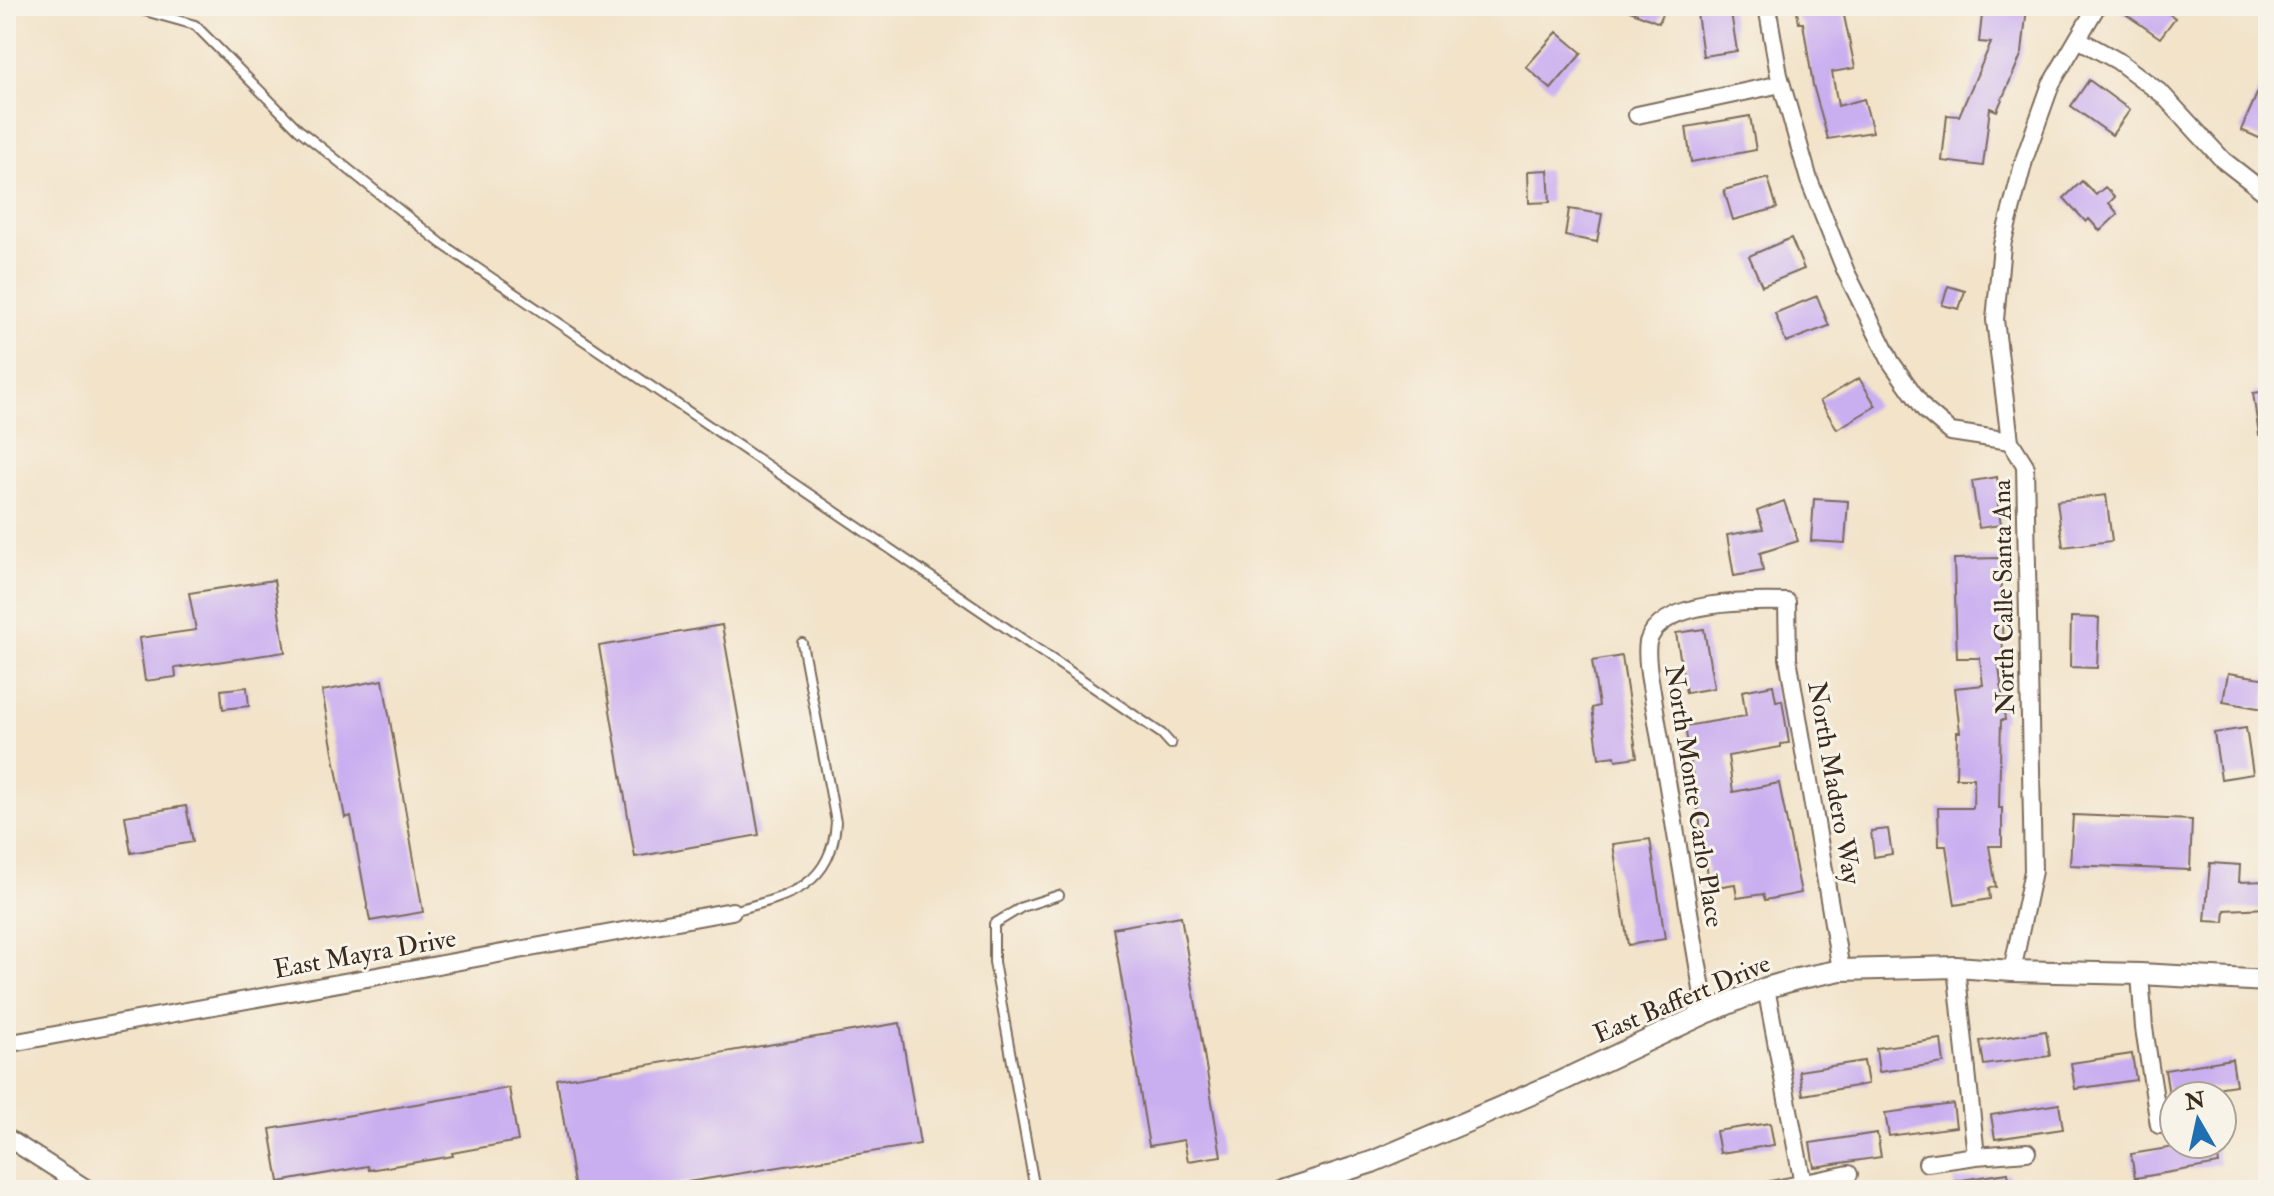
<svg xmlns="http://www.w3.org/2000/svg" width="2274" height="1196" viewBox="0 0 2274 1196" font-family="'IM FELL Double Pica',serif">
<rect width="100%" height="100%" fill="#f7f3e8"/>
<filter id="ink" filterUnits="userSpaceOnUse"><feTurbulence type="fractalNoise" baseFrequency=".0125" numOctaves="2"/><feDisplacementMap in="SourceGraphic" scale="16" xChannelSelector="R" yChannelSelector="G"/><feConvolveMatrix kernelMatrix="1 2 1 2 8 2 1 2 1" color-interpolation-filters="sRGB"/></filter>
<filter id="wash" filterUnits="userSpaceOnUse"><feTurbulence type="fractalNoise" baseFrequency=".006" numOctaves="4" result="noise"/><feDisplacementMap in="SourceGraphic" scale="32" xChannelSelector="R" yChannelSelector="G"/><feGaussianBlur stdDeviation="1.8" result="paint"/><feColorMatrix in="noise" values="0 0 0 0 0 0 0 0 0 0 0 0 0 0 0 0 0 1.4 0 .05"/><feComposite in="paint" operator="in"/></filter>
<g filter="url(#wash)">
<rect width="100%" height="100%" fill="#f2e3c9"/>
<g id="blocks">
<!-- building -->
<path fill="#caaff0" d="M1618,6H1666L1659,23Z
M1696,6H1730L1737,51L1703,56Z
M1796,6H1842L1855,68L1832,72L1838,106L1864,99L1873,132L1828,139L1813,85L1803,23H1799Z
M1983,6L2027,7L2022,53L1997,111L1990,108L1983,166L1942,161L1947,115L1959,116L1991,43L1979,42Z
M2114,6H2158L2175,18L2160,38Z
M1557,32L1582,53L1551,89L1526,67Z
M2268,69V142L2241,130Z
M2089,80L2130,110L2112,135L2071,106Z
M1750,116L1756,150L1691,162L1686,127Z
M1548,170L1550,202L1529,203L1528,171Z
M1768,178L1777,208L1733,220L1724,190Z
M2082,181L2096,195L2105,187L2115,197L2109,203L2118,214L2100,231L2089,219L2086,222L2064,198Z
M1569,209L1602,214L1597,242L1565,236Z
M1791,238L1804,269L1762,286L1749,256Z
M1948,286L1965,291L1959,309L1942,305Z
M1817,296L1829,326L1786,342L1775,313Z
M1859,378L1876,406L1837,429L1820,401Z
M2268,391V435H2259L2253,393Z
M1997,477L2000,499H1997L2001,525L1979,528L1972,481Z
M2106,495L2112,541L2063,547L2057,501Z
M1814,499L1848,501L1845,543L1811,541Z
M1784,501L1798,541L1760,553L1763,571L1734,576L1727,535L1763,529L1757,511Z
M2000,558L2003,657H1998L2005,720H2001L1999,808H2002V846H1989L1996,887L1989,888L1990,899L1955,905L1946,846H1939L1938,808H1973L1974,778H1956L1957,732H1960L1955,688L1983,685L1980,658H1957L1954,559Z
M274,580L285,652L175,668L176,677L145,681L139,638L196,630L189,593Z
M2071,617L2099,618L2097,668L2070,667Z
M722,625L759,835L635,857L599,646Z
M1704,629L1714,688L1686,693L1676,633Z
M1622,656L1637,757L1616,760L1615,756L1599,758L1592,708L1599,706L1592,661Z
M2228,673L2268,679L2264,709L2223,702Z
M383,680L423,912L370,921L351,816L345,818L322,691Z
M1773,685L1776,701L1782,700L1789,743L1781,744V747L1728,756L1733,792L1779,783L1801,893L1765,900L1763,894L1737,898L1735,884L1710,888L1685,726L1746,716L1742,691Z
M247,687L249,706L223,709L221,690Z
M2246,728L2253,774L2221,779L2214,733Z
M186,806L193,842L131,853L125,816Z
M2073,815L2192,820L2190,870L2070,865Z
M1888,829L1892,854L1874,857L1871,831Z
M1650,839L1665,939L1628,945L1613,844Z
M2210,863L2240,865L2239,882L2268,881V908L2225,910L2224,922L2205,921Z
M1181,916L1221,1156L1188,1161L1184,1140L1149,1146L1113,928Z
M900,1023L920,1144L639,1190H575L557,1080Z
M2046,1031L2050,1056L1984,1065L1980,1041Z
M1941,1039L1944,1063L1879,1072L1876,1048Z
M2132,1054L2136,1080L2075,1089L2071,1063Z
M2232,1059L2236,1085L2169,1095L2165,1070Z
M1864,1061L1868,1084L1803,1095L1799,1071Z
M509,1088L518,1141L452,1153L453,1156L369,1170L368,1166L279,1182L270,1129Z
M1953,1104L1956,1127L1889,1136L1885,1113Z
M2059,1104L2063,1129L1995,1139L1991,1115Z
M1770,1123L1774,1145L1720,1153L1716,1131Z
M1877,1133L1881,1157L1814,1167L1810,1143Z
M2192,1144H2216L2219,1164L2135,1178L2131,1154Z
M2008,1173L2011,1190H1955L1954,1181Z"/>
</g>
</g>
<g filter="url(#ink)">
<use href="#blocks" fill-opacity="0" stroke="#7b6b5a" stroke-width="2"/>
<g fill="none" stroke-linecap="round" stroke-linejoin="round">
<!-- service casing -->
<g stroke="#7b6b5a" stroke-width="12">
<path id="service" d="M127,6L195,25L298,129L442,244L1162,734L1171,744
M732,911C786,897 832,888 836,822L802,643
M1035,1190L994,962V924L1022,907L1059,895"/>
</g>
<!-- minor casing -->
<g stroke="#7b6b5a" stroke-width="20">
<path id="minor" d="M1767,6L1779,75L1809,180L1846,272L1891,362L1925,410L1951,432L2010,441
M2078,39L2118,61L2162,94L2223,160L2268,195
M1637,115L1781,84
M1956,967L1976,1156
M2012,971L2033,871L2025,465L2010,441L1995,320L2002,245L2025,157L2051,84L2097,6
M2140,974L2144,1028L2159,1125
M1766,988L1803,1184
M1706,1013L1649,674C1648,664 1646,652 1648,642C1661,599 1752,601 1787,602L1788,658L1841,970
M6,1044L732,911
M6,1137L89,1190
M1927,1163L1976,1156L2027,1152
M1771,1190L1849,1174"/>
</g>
<!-- tertiary casing -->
<g stroke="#7b6b5a" stroke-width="24">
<path id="tertiary" d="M1284,1190L1372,1162L1555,1084L1706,1013L1766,988L1797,979L1841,970L1956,967L2012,971L2140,974L2268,981"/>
</g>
<!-- service -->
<use href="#service" stroke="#fff" stroke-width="8"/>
<!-- minor -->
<use href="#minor" stroke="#fff" stroke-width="16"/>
<!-- tertiary -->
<use href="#tertiary" stroke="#fff" stroke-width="20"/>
</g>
</g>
<g text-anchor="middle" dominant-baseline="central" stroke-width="6" stroke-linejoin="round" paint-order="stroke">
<!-- street labels -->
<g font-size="26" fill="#3b2a1e" stroke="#f7f3e8">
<text transform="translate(2004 597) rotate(-91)">North Calle Santa Ana</text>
<text transform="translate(1834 783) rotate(80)">North Madero Way</text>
<text transform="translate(1694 796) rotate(81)">North Monte Carlo Place</text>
<text transform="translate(365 954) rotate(-10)">East Mayra Drive</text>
<text transform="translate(1682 999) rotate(-23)">East Baffert Drive</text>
</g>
</g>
<!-- margin -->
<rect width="2274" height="1196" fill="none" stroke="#f7f3e8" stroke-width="32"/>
<!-- north arrow -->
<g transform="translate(2198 1120) rotate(351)"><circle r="38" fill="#f7f3e8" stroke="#aca397" stroke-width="2"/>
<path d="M0-6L14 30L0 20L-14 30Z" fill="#1f6fb2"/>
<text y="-12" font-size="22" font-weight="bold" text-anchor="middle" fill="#3b2a1e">N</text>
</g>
</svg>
